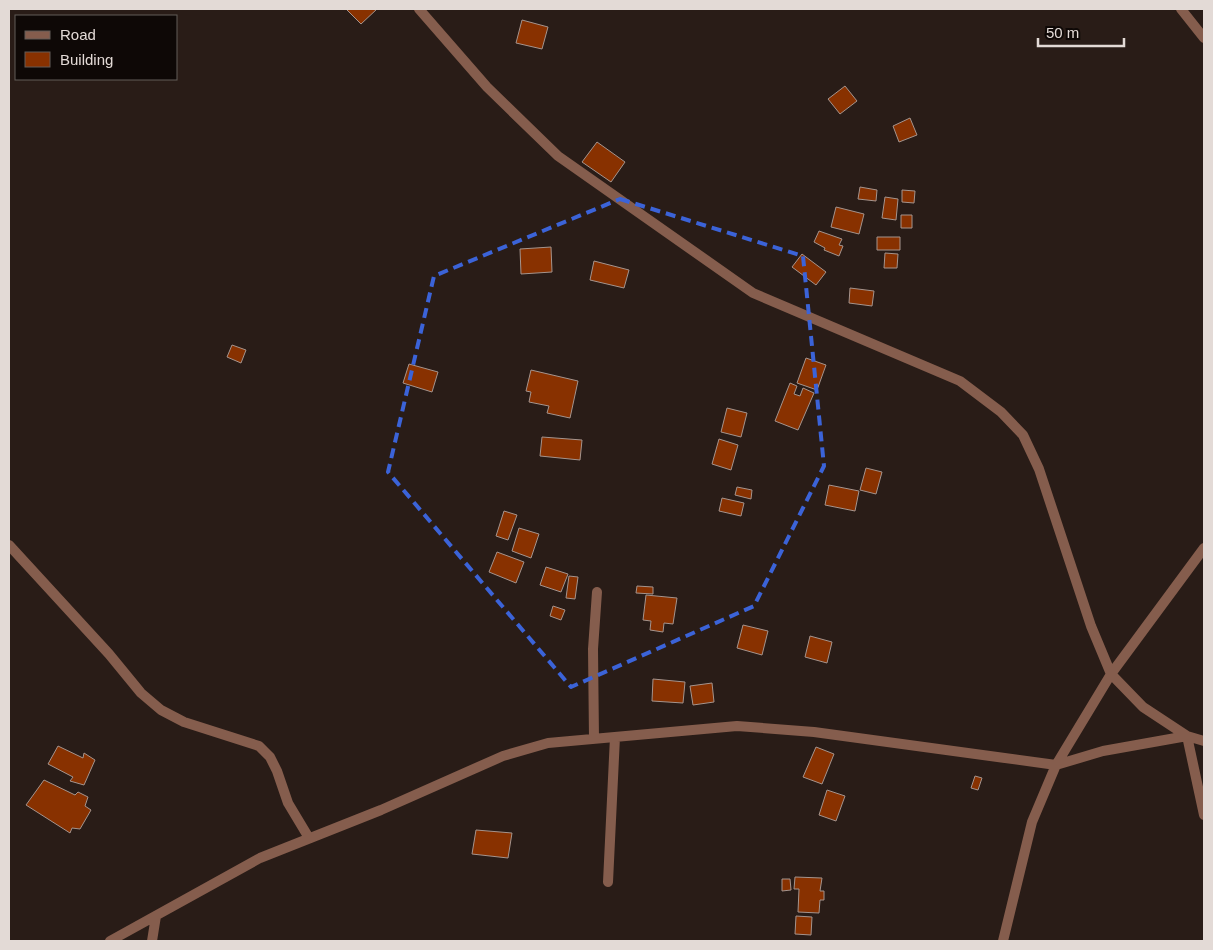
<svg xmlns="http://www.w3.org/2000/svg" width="1213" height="950" viewBox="0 0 1213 950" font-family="Helvetica,sans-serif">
<rect width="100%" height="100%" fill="#291c17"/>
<!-- building -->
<path fill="#883100" stroke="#a5948d" d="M346,9H377L361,24Z
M522,20L548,27L542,49L516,43Z
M845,86L857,101L840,114L828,99Z
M910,118L917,135L899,142L893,126Z
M597,142L625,162L611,182L582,162Z
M860,187L877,190L876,201L858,199Z
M902,190L915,191L914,203L902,202Z
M885,197L898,199L896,220L882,218Z
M836,207L864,214L859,234L831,227Z
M901,215H912V228H901Z
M819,231L842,239L839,245L843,246L839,256L824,250L825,248L814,242Z
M877,237H900V250H877Z
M551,247L552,272L521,274L520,249Z
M885,253L898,254L897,268H884Z
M802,254L826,272L816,285L792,267Z
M594,261L629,270L624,288L590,280Z
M850,288L874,291L872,306L849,303Z
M232,345L246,350L241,363L227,357Z
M806,358L826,365L817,390L797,383Z
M409,364L438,372L432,392L403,383Z
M531,370L578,381L570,418L547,413L549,406L529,402L531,392L526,391Z
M790,383L797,386L794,394L800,396L803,388L814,393L798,430L775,421Z
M727,408L747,413L741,437L721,432Z
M542,437L582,440L580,460L540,456Z
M719,439L738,445L731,470L712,464Z
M866,468L882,472L876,494L860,490Z
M829,485L859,491L855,511L825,505Z
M737,487L752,490L751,499L735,495Z
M722,498L744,503L741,516L719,511Z
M504,511L517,515L508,540L496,536Z
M519,528L539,534L531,558L512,551Z
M497,552L524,562L516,583L489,572Z
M546,567L568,574L561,592L540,585Z
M569,576L578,577L575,599L566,598Z
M637,586L653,587V594L636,593Z
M646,595L677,598L673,624L664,623L663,632L650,630L651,621L643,620Z
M553,606L565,610L561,620L550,616Z
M743,625L768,631L762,655L737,648Z
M810,636L832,642L827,663L805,657Z
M653,679L685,682L683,703L652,701Z
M712,683L714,702L693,705L690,686Z
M58,746L83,758L84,753L95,760L84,785L70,781L73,777L48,764Z
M816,747L834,754L822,784L803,777Z
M975,776L982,778L978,790L971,788Z
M44,780L75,795L78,792L88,797L85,806L91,810L80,829L72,828L70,833L26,805Z
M827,790L845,796L836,821L819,815Z
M476,830L512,833L508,858L472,854Z
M795,877L822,878L820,891H824V900H820L819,913L798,912L799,889H794Z
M782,879H790L791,890L782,891Z
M796,916L812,917L811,935L795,934Z"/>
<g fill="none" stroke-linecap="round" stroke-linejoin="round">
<!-- minor -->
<path stroke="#855d4d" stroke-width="10" d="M419,9L487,87L558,156L753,293L960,381L1001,412L1023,435L1039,469L1091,626L1111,674L1143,707L1187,736L1204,741
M1181,9L1204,38
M9,545L109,654L141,693L161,710L184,722L259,746L270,757L277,771L288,803L309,838
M1187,736L1204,815
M594,739L593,649L597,592
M608,882L615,737
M110,941L260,858L381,810L503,756L548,743L737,726L814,732L1056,765L1103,751L1187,736
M152,941L156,916
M1003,941L1032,822L1056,765L1111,674L1204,548"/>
</g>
<!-- marked area -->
<path fill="none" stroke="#3b63d8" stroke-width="4" stroke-dasharray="10 6" stroke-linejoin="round" d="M620,199L803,256L824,466L754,606L571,687L388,472L434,276Z"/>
<!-- border -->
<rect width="1213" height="950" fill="none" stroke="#e3dad6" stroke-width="20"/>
<!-- legend -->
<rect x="15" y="15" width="162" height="65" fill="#0e0806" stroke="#635c59"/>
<rect x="25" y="31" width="25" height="8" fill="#855d4d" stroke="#635c59"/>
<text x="60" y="40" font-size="15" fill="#e3dad6">Road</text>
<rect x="25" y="52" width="25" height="15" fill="#883100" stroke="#635c59"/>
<text x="60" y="65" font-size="15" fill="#e3dad6">Building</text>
<!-- scale -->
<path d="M1038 38v8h86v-8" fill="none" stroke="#e3dad6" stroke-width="2.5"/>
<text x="1046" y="38" font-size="15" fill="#e3dad6" stroke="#0e0806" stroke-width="4" paint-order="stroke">50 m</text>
</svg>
